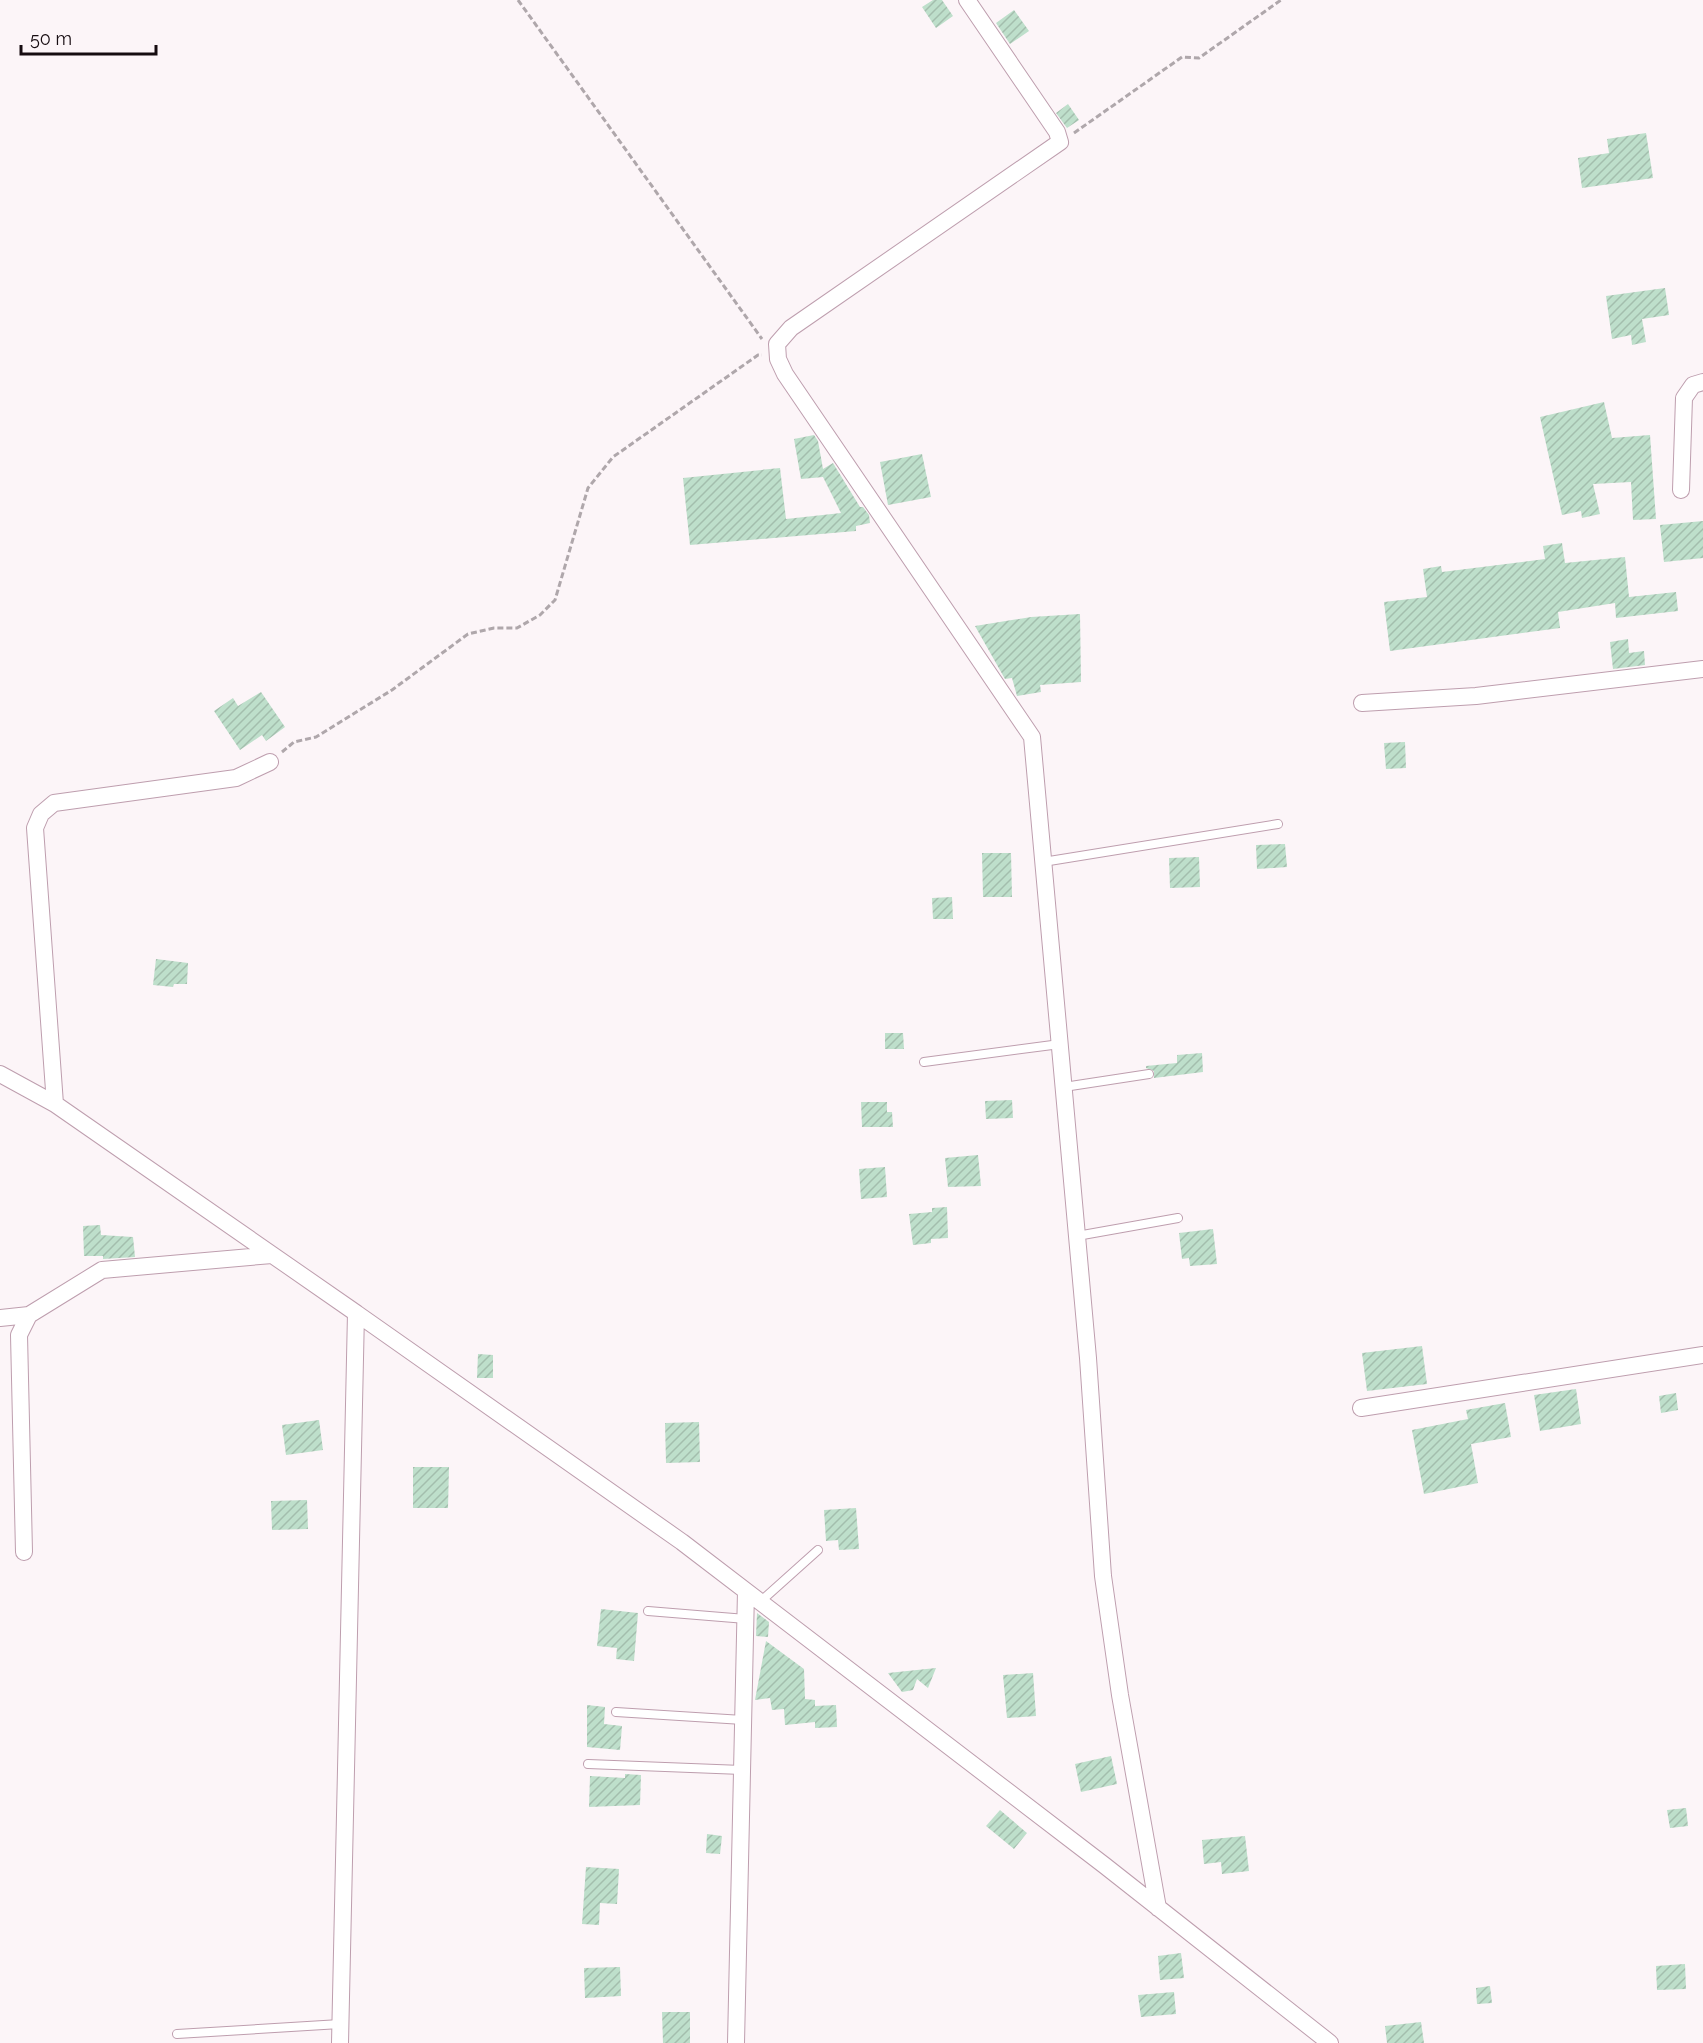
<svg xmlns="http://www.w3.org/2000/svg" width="1703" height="2043" viewBox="0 0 1703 2043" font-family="Raleway,sans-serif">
<defs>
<pattern id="building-hatch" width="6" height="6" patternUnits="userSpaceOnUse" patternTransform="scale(1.5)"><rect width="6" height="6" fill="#bedfcb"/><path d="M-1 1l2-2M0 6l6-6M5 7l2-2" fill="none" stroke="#a3bead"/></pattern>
</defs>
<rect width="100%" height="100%" fill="#fcf5f8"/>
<!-- building -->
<path fill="url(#building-hatch)" d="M933,0H942L953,16L936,28L922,7Z
M1014,10L1029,31L1010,44L996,23Z
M1068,104L1079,120L1067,128L1056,113Z
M1646,133L1653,178L1582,188L1578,158L1609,153L1607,139Z
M1665,288L1669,315L1642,319L1646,342L1632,345L1631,335L1612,339L1606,296Z
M1604,402L1612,438L1650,435L1656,519L1633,520L1631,482L1593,484L1600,514L1582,518L1581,511L1562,515L1540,417Z
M814,435L818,441L823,469L833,463L860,507H863L869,515L870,523L856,526V531L690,545L683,478L780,468L786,519L841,513L823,477L801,479L794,439Z
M922,454L931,497L888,505L880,462Z
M1703,521V558L1664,562L1660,525Z
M1562,543L1565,563L1625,557L1629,597L1676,592L1678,611L1616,618L1615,603L1558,612L1560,628L1390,651L1384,602L1427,597L1423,569L1441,566L1442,572L1545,559L1543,546Z
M1080,614L1081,682L1040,685L1041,692L1017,696L1012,678L1005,679L975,626L1031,617Z
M1628,639L1629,653L1644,651L1645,665L1613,669L1610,642Z
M261,692L285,727L266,741L262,735L240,750L214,711L233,698L238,706Z
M1405,742L1406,768L1386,769L1384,743Z
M1285,844L1287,867L1257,869L1256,845Z
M982,853H1011L1012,897H983Z
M1199,857L1200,887L1170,888L1169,858Z
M952,897L953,919H933L932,898Z
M156,959L188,963L187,984H174L173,987L153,985Z
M885,1033H903L904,1049H885Z
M1202,1053L1203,1072L1154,1078V1071L1146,1068V1066L1177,1063V1055Z
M1012,1100L1013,1118L986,1119L985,1101Z
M861,1102H887V1112H892L893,1127H862Z
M978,1155L981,1186L948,1187L945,1158Z
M885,1167L887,1197L861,1199L859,1169Z
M947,1207L948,1238L931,1239V1243L913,1245L909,1214L932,1212V1208Z
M100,1225L101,1235L133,1237L135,1257L103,1259V1256H84L83,1226Z
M1213,1229L1217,1264L1190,1266L1189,1258L1182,1259L1179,1233Z
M1422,1346L1427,1384L1367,1391L1362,1353Z
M478,1354L493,1355V1378H477Z
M1576,1389L1581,1424L1540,1431L1534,1395Z
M1676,1393L1678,1410L1661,1413L1659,1396Z
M1505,1403L1511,1437L1471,1444L1478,1483L1424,1494L1412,1430L1468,1419L1466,1410Z
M319,1420L323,1450L286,1455L282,1425Z
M699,1422L700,1462L666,1463L665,1423Z
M413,1467H449L448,1508H413Z
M307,1500L308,1529L272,1530L271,1501Z
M856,1508L859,1549L839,1550L838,1540L826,1541L824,1510Z
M601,1609L638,1613L634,1661L616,1659L617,1648L597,1646Z
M757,1613L769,1622L768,1637L756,1636Z
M766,1641L804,1669L805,1699L815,1700V1706L836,1705L837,1727L815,1728V1722L785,1725L784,1709L772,1710L770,1698L755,1700Z
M936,1668L928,1688L917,1679L913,1690L902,1692L888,1673Z
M1033,1673L1036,1716L1007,1718L1003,1675Z
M587,1705L605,1707L604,1724L622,1726L620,1750L587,1747Z
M1111,1756L1117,1784L1081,1792L1075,1764Z
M625,1774L641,1775L640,1805L589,1807L590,1776L625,1778Z
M1686,1808L1688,1826L1670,1828L1667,1810Z
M1000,1810L1027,1833L1014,1849L986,1826Z
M707,1834L722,1836L720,1854L706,1853Z
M1245,1836L1249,1871L1222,1874L1221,1862L1204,1864L1202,1840Z
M586,1867L619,1869L617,1904L600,1903L599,1925L582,1924Z
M1181,1953L1184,1978L1160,1980L1158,1956Z
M1685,1964L1686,1989L1657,1990L1656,1966Z
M620,1967L621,1996L585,1998L584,1968Z
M1490,1986L1492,2003L1477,2004L1476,1988Z
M1174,1992L1176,2014L1141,2017L1138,1995Z
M662,2012H690V2043H663Z
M1421,2022L1424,2043H1387L1385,2026Z"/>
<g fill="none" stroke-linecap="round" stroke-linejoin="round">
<!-- service casing -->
<g stroke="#be9eae" stroke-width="10">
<path id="service" d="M1043,862L1278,824
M924,1062L1060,1044
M1064,1087L1149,1074
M1077,1236L1178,1218
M760,1602L818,1550
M648,1611L746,1619
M616,1712L743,1720
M588,1764L742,1770
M177,2034L340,2024"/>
</g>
<!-- minor casing -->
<g stroke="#be9eae" stroke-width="18">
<path id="minor" d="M967,0L1057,132L1060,142L791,328L777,344L778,359L785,374L1032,737L1088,1358L1103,1576L1120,1695L1158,1908
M1681,490L1684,398L1693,385L1703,382
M1362,703L1476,696L1703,669
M0,1074L55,1104L35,828L41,814L54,803L236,778L270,762
M55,1104L356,1313L340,2043
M356,1313L682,1542L1104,1865L1330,2043
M0,1318L29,1315
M1361,1408L1703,1355
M24,1552L19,1335L29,1315L102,1270L272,1255
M736,2043L746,1591"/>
</g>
<!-- path -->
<path stroke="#afa7ab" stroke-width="3" stroke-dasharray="6 3" stroke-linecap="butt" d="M518,0L762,339
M1074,133L1182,57L1199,58L1281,0
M282,752L294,742L316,737L392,690L468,634L494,628H517L540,615L555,600L588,488L613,457L758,355H762"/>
<!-- service -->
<use href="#service" stroke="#fff" stroke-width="8"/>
<!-- minor -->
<use href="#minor" stroke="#fff" stroke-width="16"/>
</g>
<!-- scale -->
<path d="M21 45v9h135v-9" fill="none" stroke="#160c11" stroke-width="3"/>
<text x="30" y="45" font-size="18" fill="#160c11" stroke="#fcf5f8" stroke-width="4.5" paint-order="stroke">50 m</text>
</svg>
